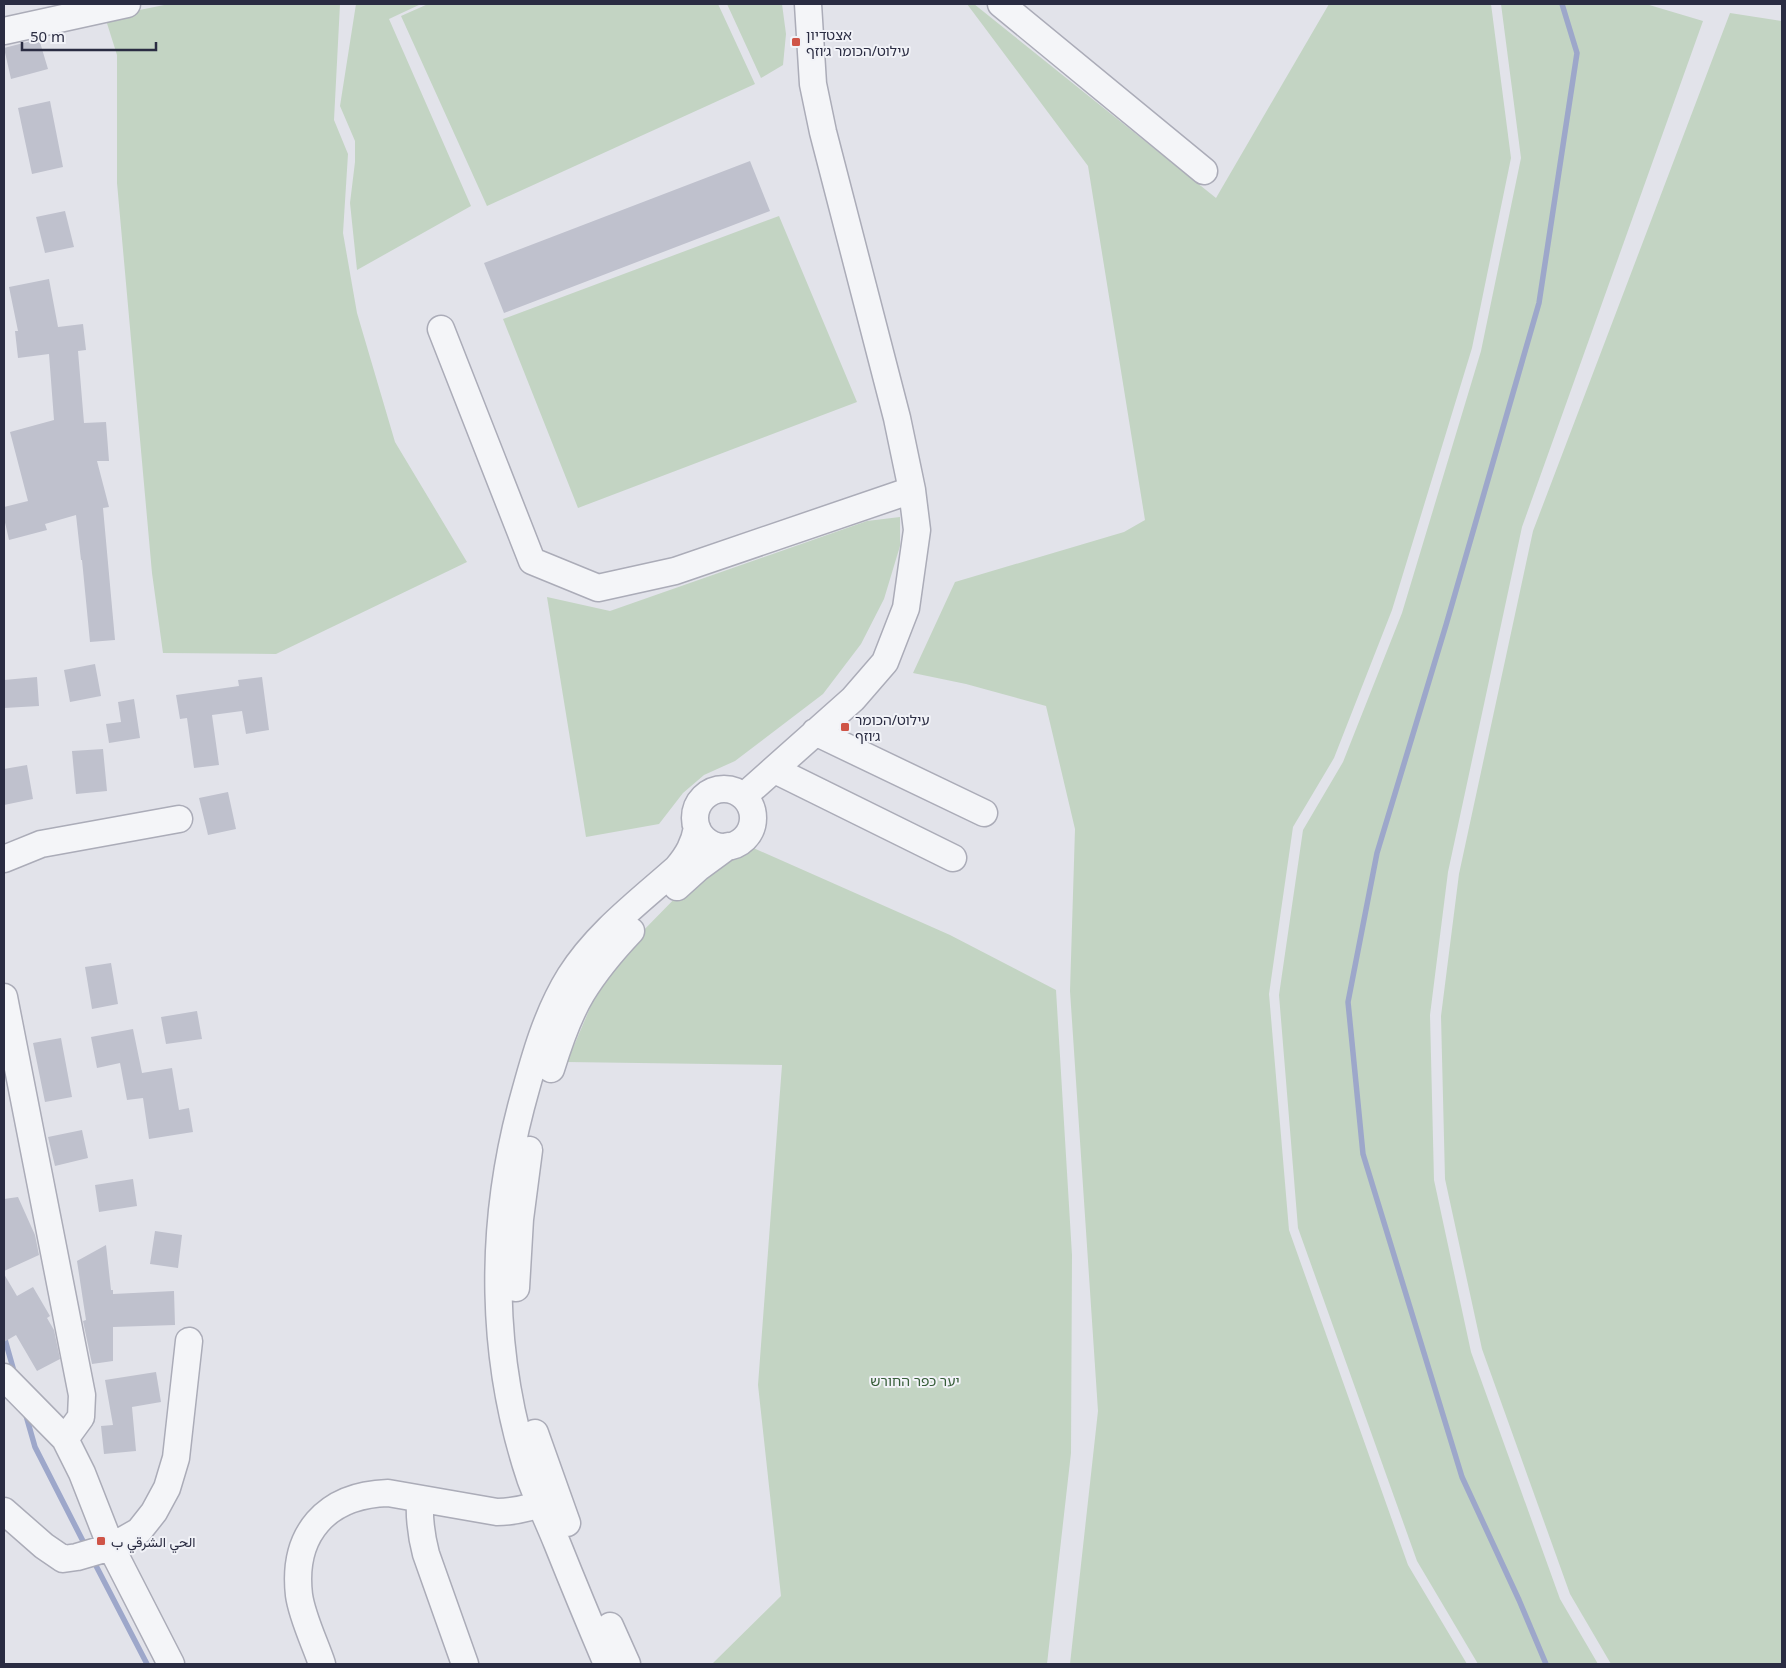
<svg xmlns="http://www.w3.org/2000/svg" width="1786" height="1668" viewBox="0 0 1786 1668" font-family="'Noto Sans',Vazirmatn,'Noto Sans Hebrew',sans-serif">
<rect width="100%" height="100%" fill="#e2e3ea"/>
<!-- green -->
<path fill="#c3d4c3" d="M169,4H340L334,120L348,154L343,233L357,313L395,442L467,562L276,654L163,653L152,573L117,183V55L105,17Z
M356,4H421L389,19L471,206L357,270L350,203L355,162V141L340,106Z
M428,4H718L755,84L487,206L401,16Z
M727,4H782L786,34L783,65L761,78Z
M967,4H974L1216,198L1329,4H1491L1511,158L1472,348L1392,610L1334,758L1293,827L1269,994L1289,1230L1408,1565L1467,1664H1070L1098,1411L1070,991L1075,829L1046,706L966,684L913,673L955,582L1124,532L1145,520L1088,166Z
M1501,4H1646L1703,21L1522,527L1448,872L1430,1015L1434,1180L1471,1352L1560,1599L1598,1664H1478L1417,1561L1298,1228L1279,995L1303,830L1343,762L1402,613L1481,351L1521,158Z
M1730,13L1782,21V1664H1611L1570,1594L1482,1349L1445,1179L1441,1016L1459,874L1533,531Z
M779,216L857,402L578,508L503,319Z
M900,517V546L884,599L861,644L823,694L735,761L704,775L683,793L659,824L586,837L547,597L610,611L867,521Z
M733,839L950,935L1056,990L1072,1255L1071,1453L1047,1664H712L781,1596L758,1385L782,1065L567,1062L601,982L637,937Z"/>
<g fill="none" stroke-linecap="round" stroke-linejoin="round">
<!-- stream -->
<path stroke="#9da7ca" stroke-width="5.5" d="M4,1336L15,1375
M25,1412L35,1447L86,1547
M93,1560L147,1664
M1546,1664L1519,1600L1462,1477L1363,1154L1348,1002L1377,853L1446,625L1539,303L1577,53L1562,4"/>
</g>
<!-- building -->
<path fill="#bfc1cd" d="M39,39L48,69L11,79L4,48Z
M50,101L63,167L32,174L18,108Z
M750,161L770,211L504,313L484,263Z
M65,211L74,247L45,253L36,217Z
M49,279L58,327L83,324L86,350L78,351L84,423L106,422L109,461H97L109,507L103,508L115,640L90,642L82,560H81L76,515L45,524L47,530L9,540L4,518V507L28,501L10,432L54,420L49,354L18,358L15,331H18L9,287Z
M95,664L101,696L70,702L64,670Z
M37,677L39,706L4,708V680Z
M262,677L269,730L246,734L242,711L212,715L219,765L194,768L187,718L180,719L176,695L239,686L238,680Z
M134,699L140,738L109,743L106,724L121,722L118,702Z
M103,749L107,791L76,794L72,751Z
M27,765L33,799L4,805V769Z
M228,792L236,829L208,835L199,798Z
M111,963L118,1004L92,1009L85,967Z
M197,1011L202,1039L166,1044L161,1017Z
M133,1029L142,1073L172,1068L179,1110L189,1108L193,1132L149,1139L143,1098L127,1100L120,1063L97,1068L91,1037Z
M61,1038L72,1097L45,1102L33,1043Z
M82,1130L88,1158L55,1166L48,1137Z
M133,1179L137,1206L99,1212L95,1185Z
M18,1197L35,1235L39,1255L4,1271V1199Z
M155,1231L182,1235L178,1268L150,1264Z
M106,1245L111,1290H113V1294L174,1291L175,1325L113,1327V1361L92,1364L83,1321L86,1320L77,1261Z
M4,1274L17,1296L33,1287L50,1316L47,1318L54,1330L60,1359L37,1371L16,1335L4,1342Z
M156,1372L161,1402L132,1407L136,1451L104,1454L101,1426L113,1425L105,1380Z"/>
<g fill="none" stroke-linecap="round" stroke-linejoin="round">
<!-- minor casing -->
<g stroke="#abacb8" stroke-width="29">
<path id="minor" d="M1001,4L1204,171
M4,31L127,4
M441,329L532,561L598,588L675,571L912,490
M815,732L984,813
M775,770L953,858
M695 818a29 29 0 1 1 58 0a29 29 0 1 1-58 0Z
M744,796L853,699L885,662L906,608L917,530L912,490L897,418L823,132L813,84L808,4
M4,859L41,844L179,819
M677,887L698,868L728,846
M4,997L82,1395L81,1417L65,1439
M551,1069C559,1043 568,1016 582,993C596,970 613,950 631,931
M516,1288L520,1219L529,1150
M4,1377L65,1439L82,1473L111,1547L171,1664
M535,1433L567,1523
M420,1499C419,1518 421,1535 426,1554L465,1664
M4,1511L44,1546L63,1559L77,1557L111,1547L139,1531L154,1512L167,1488L176,1458L189,1341
M610,1626L627,1664
M322,1664C315,1643 302,1617 299,1595C292,1534 326,1495 388,1493L497,1512C518,1512 537,1506 557,1498
M607,1664C590,1624 573,1583 557,1543C548,1521 538,1500 530,1478C490,1358 489,1229 521,1107C533,1063 545,1016 570,976C597,933 640,901 677,868C688,855 694,844 697,828"/>
</g>
<!-- minor -->
<use href="#minor" stroke="#f4f5f8" stroke-width="26"/>
</g>
<!-- markers -->
<g fill="#cf5447" stroke="#f1f2f7" stroke-width="2">
<rect x="791" y="37" width="10" height="10" rx="2.5"/>
<rect x="840" y="722" width="10" height="10" rx="2.5"/>
<rect x="96" y="1536" width="10" height="10" rx="2.5"/>
</g>
<g text-anchor="middle" dominant-baseline="central" stroke-width="4" stroke-linejoin="round" paint-order="stroke">
<!-- poi labels -->
<g font-size="14" fill="#2a2c42" stroke="#f1f2f7" text-anchor="start">
<text x="806" y="34">אצטדיון<tspan x="806" dy="16">עילוט/הכומר ג׳וזף</tspan></text>
<text x="855" y="719">עילוט/הכומר<tspan x="855" dy="16">ג׳וזף</tspan></text>
<text x="111" y="1541">الحي الشرقي ب</text>
</g>
<!-- park labels -->
<g font-size="14" fill="#375e39" stroke="#f1f2f7">
<text x="915" y="1380">יער כפר החורש</text>
</g>
</g>
<!-- border -->
<rect width="1786" height="1668" fill="none" stroke="#2a2c42" stroke-width="10"/>
<!-- scale -->
<path d="M22 42v8h134v-8" fill="none" stroke="#2a2c42" stroke-width="2.5"/>
<text x="30" y="42" font-size="15" fill="#2a2c42" stroke="#f1f2f7" stroke-width="4" paint-order="stroke">50 m</text>
</svg>
